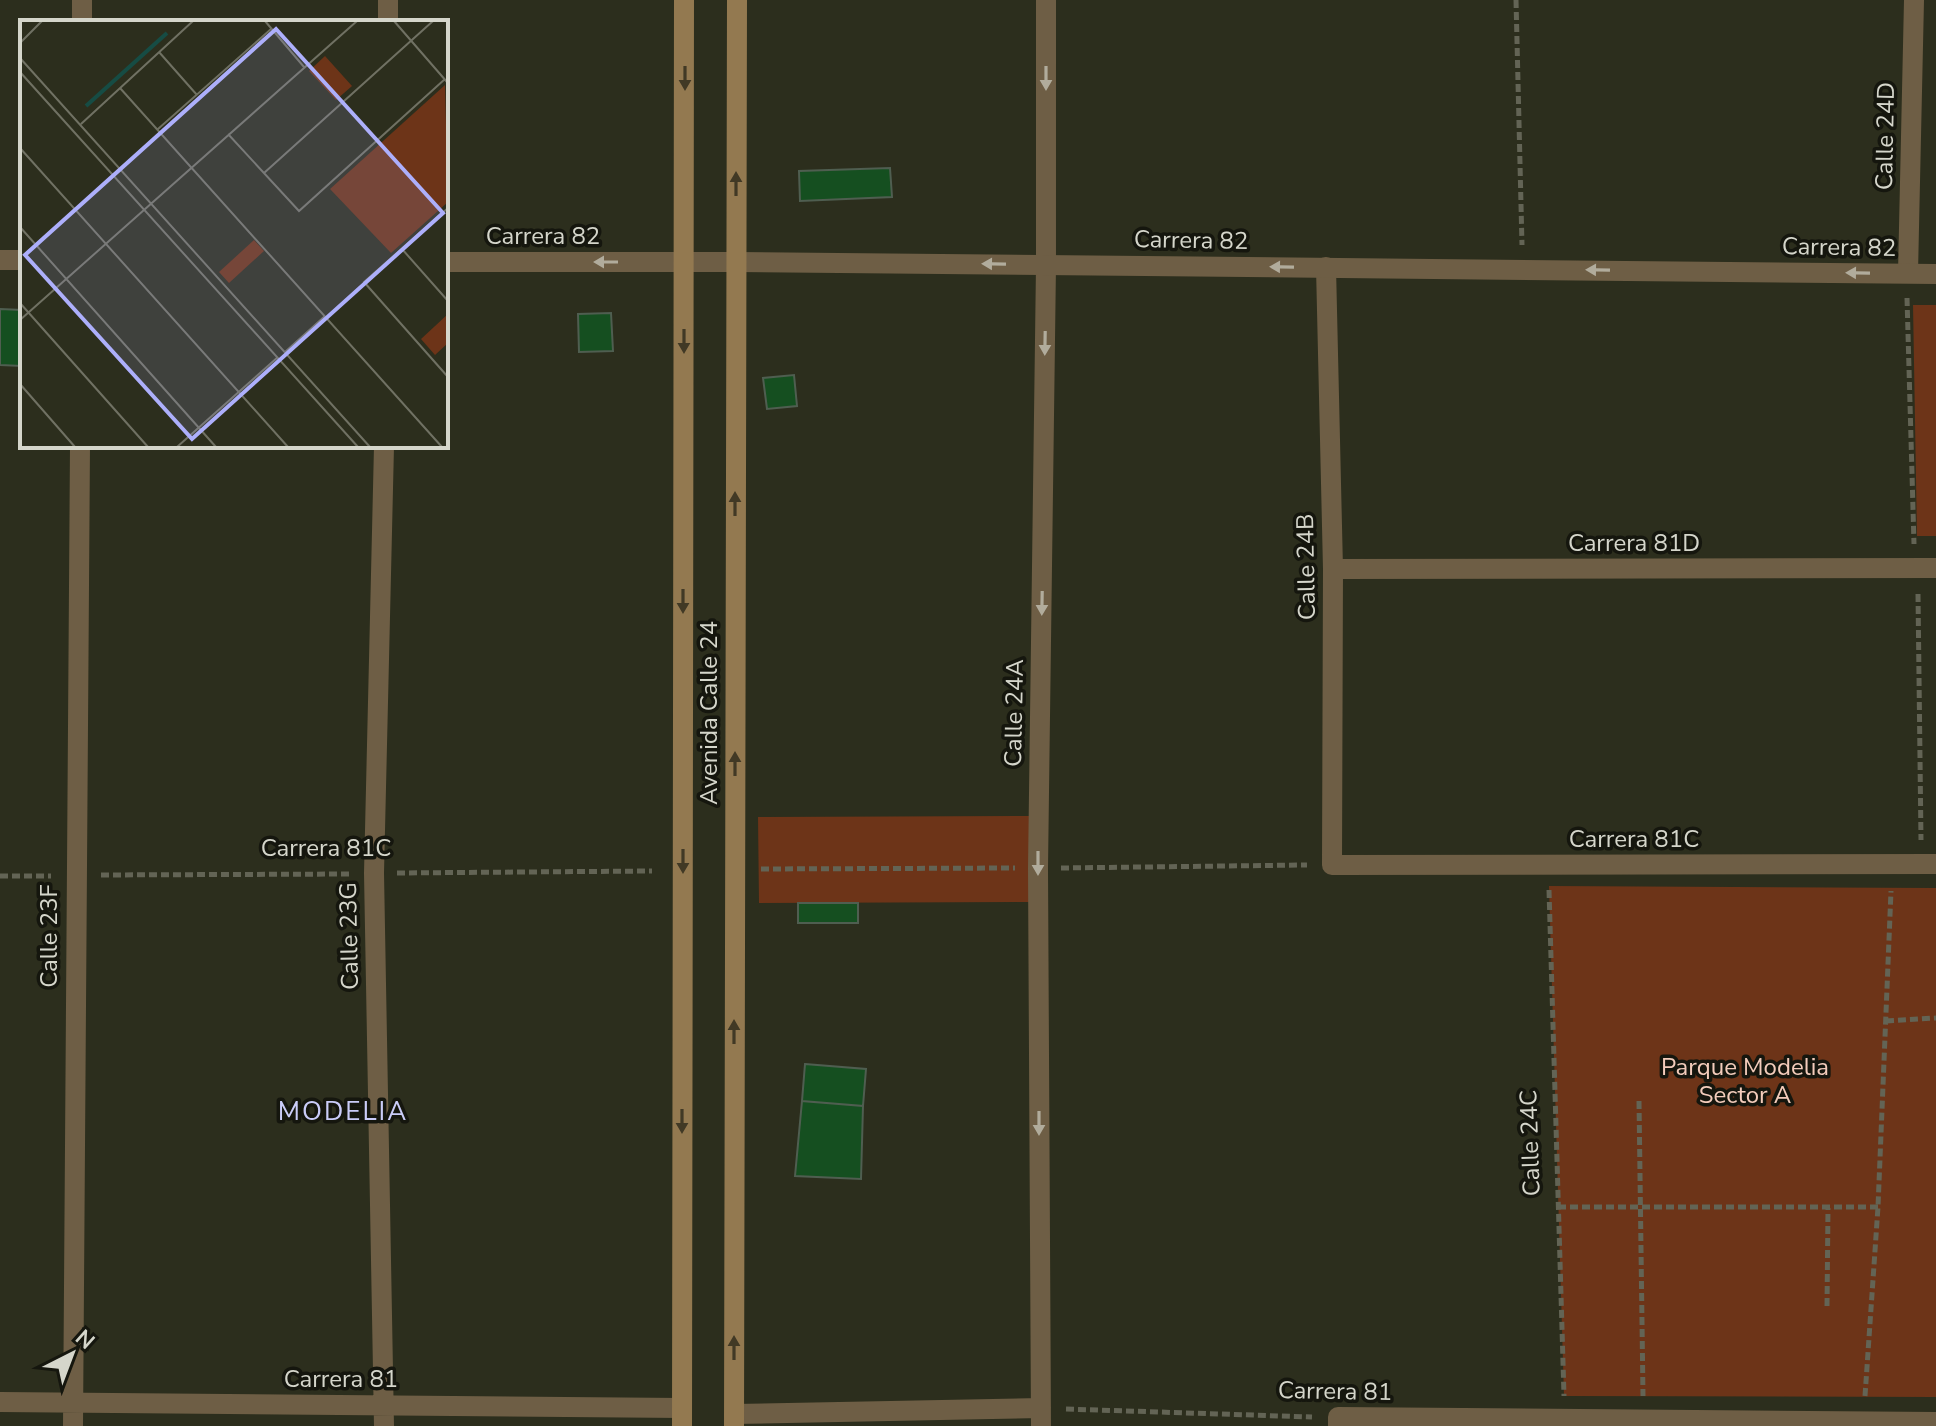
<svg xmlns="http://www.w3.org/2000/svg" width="1936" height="1426" viewBox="0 0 1936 1426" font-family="'Nunito Sans',sans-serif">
<rect width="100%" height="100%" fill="#2c2e1d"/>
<!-- green -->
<path fill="#6d3418" d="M1913,305H1936V536H1917Z
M1031,816L1032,902L759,903L758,817Z
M1549,886L1936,888V1397L1564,1396Z"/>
<!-- building -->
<path fill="#154f20" stroke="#4f5e50" stroke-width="2" d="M890,168L892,197L800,201L799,171Z
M0,309L22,310V366L0,365Z
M611,313L613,351L579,352L578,314Z
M794,375L797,406L767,409L763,378Z
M798,903H858V923H798Z
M805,1064L866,1069L863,1106L802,1101Z
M802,1101L863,1106L861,1179L795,1176Z"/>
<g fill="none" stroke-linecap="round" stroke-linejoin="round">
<!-- path -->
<path stroke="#636455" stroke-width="5" stroke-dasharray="8 4" stroke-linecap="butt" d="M1516,0L1522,245
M1907,298L1914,544
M1918,594L1921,840
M1061,868L1307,865
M761,869L1015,868
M397,873L652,871
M101,875L351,874
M0,876H51
M1549,890L1564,1396
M1886,1021L1936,1018
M1639,1101L1643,1396
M1558,1207H1878
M1827,1306L1828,1208
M1865,1396L1878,1207L1891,891
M1066,1409L1312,1417"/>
<!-- minor -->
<path stroke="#6e5e45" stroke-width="20" d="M82,0V22
M388,0V22
M1326,267L1333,569L1332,865L1936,864
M1908,273L1914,0
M1333,569L1936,568
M0,1402L682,1408
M734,1414L1041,1408
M73,1426L80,446
M384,1426L374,873L384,446
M1041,1426L1038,868L1046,265V0
M1338,1426V1417L1936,1422"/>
<!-- tertiary -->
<path stroke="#6e5e45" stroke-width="20" d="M0,260H22
M446,262H736L1936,274"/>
<!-- secondary -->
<path stroke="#937950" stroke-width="20" d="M682,1426L684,0
M734,1426L737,0"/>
</g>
<!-- one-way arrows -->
<defs><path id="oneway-solid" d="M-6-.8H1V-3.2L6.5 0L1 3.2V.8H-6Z" transform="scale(2)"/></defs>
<g fill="#413925">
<use href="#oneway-solid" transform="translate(685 78) rotate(90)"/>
<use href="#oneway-solid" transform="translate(736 184) rotate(-90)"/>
<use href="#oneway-solid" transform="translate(684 341) rotate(90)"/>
<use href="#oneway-solid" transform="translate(735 504) rotate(-90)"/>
<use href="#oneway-solid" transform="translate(683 601) rotate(90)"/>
<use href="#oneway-solid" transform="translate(735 764) rotate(-90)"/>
<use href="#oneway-solid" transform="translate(683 861) rotate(90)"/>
<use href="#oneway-solid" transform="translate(734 1032) rotate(-90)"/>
<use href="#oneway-solid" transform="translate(682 1121) rotate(90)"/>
<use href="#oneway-solid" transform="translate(734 1348) rotate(-90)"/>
</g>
<g fill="#b1ac9c">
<use href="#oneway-solid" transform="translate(1046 78) rotate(90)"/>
<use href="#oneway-solid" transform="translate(606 262) rotate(-180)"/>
<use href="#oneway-solid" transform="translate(994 264) rotate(-179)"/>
<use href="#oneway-solid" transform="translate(1282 267) rotate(-179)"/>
<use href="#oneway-solid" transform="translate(1598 270) rotate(-179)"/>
<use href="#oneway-solid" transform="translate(1858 273) rotate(-179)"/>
<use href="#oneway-solid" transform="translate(1045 343) rotate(91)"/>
<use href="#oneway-solid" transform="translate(1042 603) rotate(91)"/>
<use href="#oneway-solid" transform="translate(1038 863) rotate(90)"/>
<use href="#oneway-solid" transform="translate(1039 1123) rotate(90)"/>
</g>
<g text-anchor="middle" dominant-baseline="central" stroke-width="7" stroke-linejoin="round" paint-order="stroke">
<!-- street labels -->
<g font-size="24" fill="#d5d6cb" stroke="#15160e">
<text transform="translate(1885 136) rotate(-89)">Calle 24D</text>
<text x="543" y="236">Carrera 82</text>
<text transform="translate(1191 240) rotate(1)">Carrera 82</text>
<text transform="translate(1839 247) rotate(1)">Carrera 82</text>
<text x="1634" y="543">Carrera 81D</text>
<text transform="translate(1306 567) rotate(-91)">Calle 24B</text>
<text transform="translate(709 713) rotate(-90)">Avenida Calle 24</text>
<text transform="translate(1014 713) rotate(-89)">Calle 24A</text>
<text x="1634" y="839">Carrera 81C</text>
<text x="326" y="848">Carrera 81C</text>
<text transform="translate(49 936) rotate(-90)">Calle 23F</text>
<text transform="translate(349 936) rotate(-91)">Calle 23G</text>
<text transform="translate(1530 1143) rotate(-92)">Calle 24C</text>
<text x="341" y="1379">Carrera 81</text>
<text transform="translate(1335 1391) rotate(1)">Carrera 81</text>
</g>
<!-- park labels -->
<g font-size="24" fill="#f3ccbb" stroke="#15160e">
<text x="1745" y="1067">Parque Modelia<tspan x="1745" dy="28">Sector A</tspan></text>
</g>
<!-- neighbourhood labels -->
<g font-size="26" letter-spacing="2" fill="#caccf8" stroke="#15160e">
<text x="343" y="1111">MODELIA</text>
</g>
</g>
<!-- overview -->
<g transform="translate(20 20)">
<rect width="428" height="428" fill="#2c2e1d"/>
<path d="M305,36L332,66L316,80L289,51ZM425,65L428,182L371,233L310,169ZM234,220L244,231L209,263L199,252ZM428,294V323L415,335L401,319Z" fill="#6d3418"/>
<path fill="none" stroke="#164c44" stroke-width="4" d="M66,86L147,13"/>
<path fill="none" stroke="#707163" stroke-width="2" d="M245,1L284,47M374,1L427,62M0,23L22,1M139,32L177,75M0,38L350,427M0,52L338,427M100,68L422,427M61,104L173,1M138,109L251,9M208,114L279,191L425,59M0,128L268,427M244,153L413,1M428,188L344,262L428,357M0,207L196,427M382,229L428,281M0,283L128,427M0,300L337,1M265,332L305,296M0,364L55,427M157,427L258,337"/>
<path fill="#adaffb" fill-opacity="0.15" stroke="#adaffb" stroke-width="4" d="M256,9L423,193L172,419L5,235Z"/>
<rect width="428" height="428" fill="none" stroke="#d5d6cb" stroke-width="4"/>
</g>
<!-- north arrow -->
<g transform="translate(72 1354) rotate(42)" stroke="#15160e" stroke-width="6" paint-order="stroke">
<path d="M0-6L14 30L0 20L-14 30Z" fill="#d5d6cb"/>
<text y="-12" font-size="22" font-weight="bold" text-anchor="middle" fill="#d5d6cb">N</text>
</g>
</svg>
